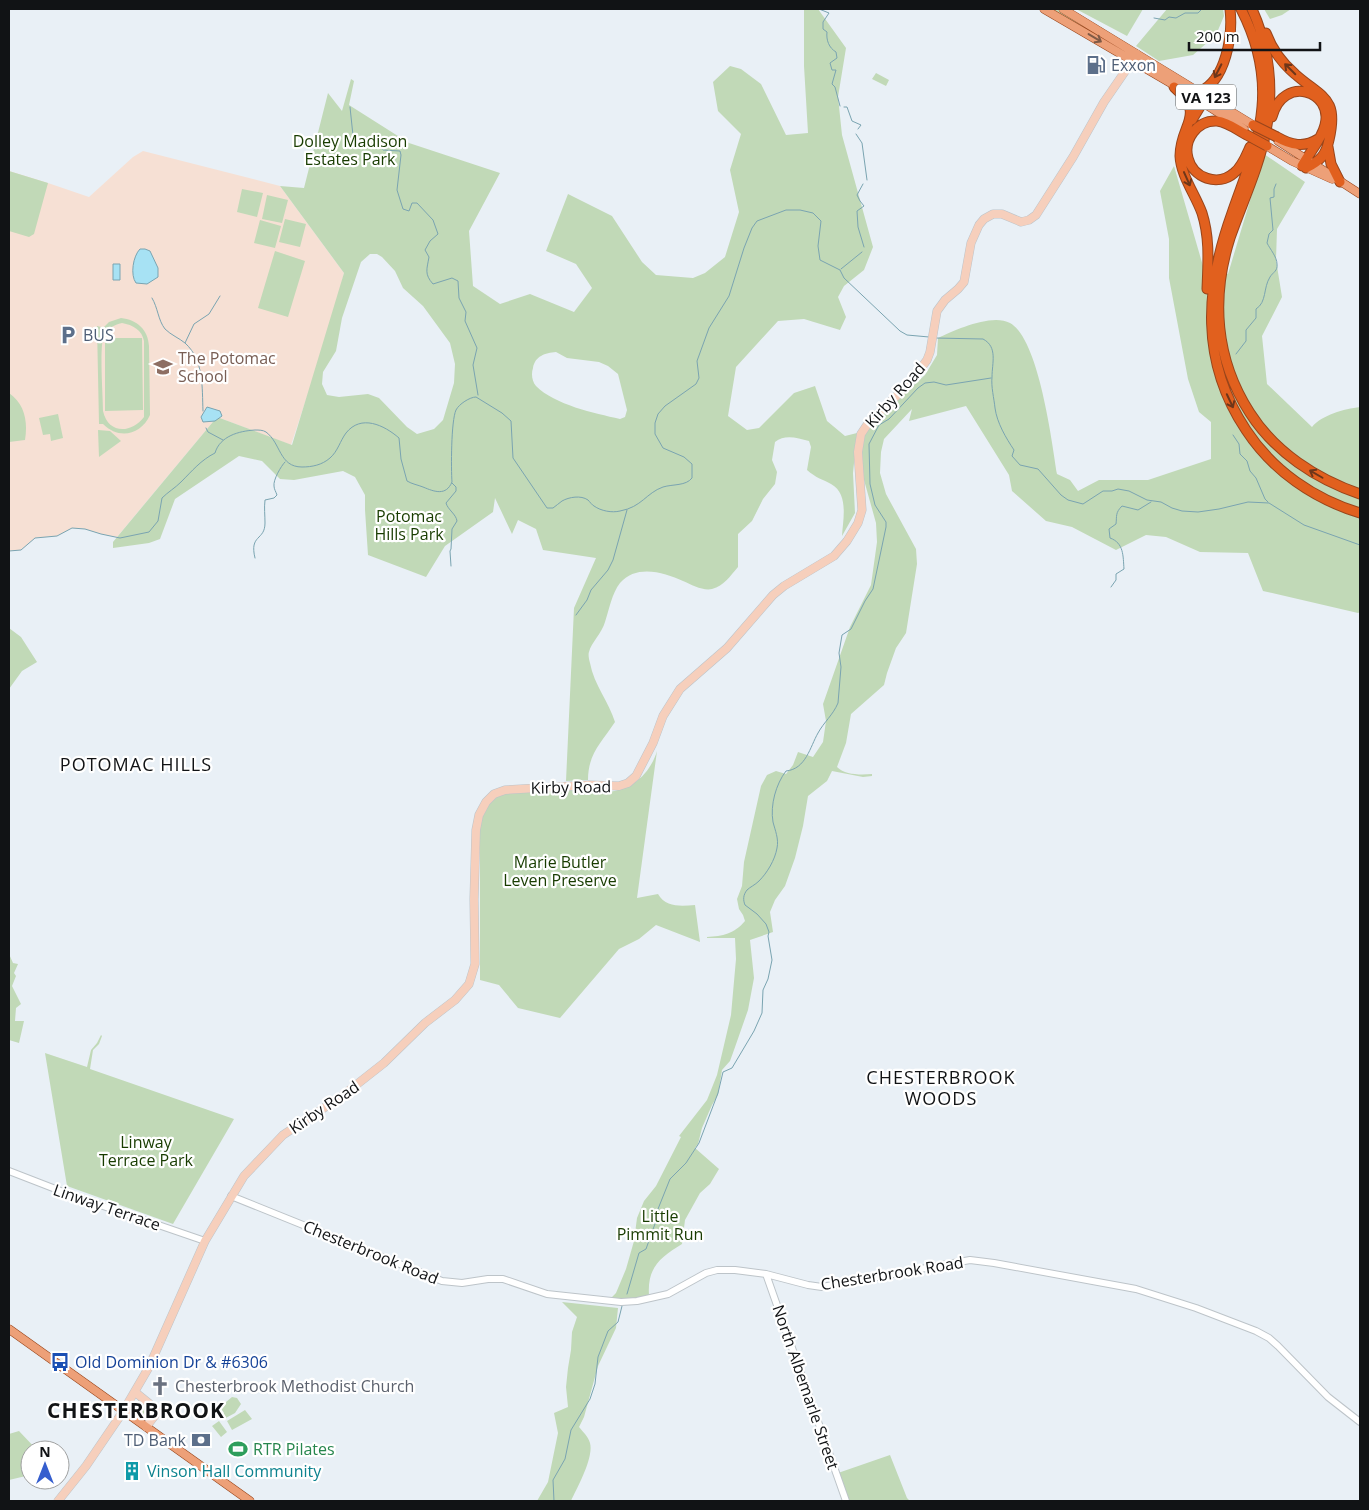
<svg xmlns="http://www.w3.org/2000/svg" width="1369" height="1510" viewBox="0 0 1369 1510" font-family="'Open Sans',sans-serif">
<rect width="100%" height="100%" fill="#e9f0f6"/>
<!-- education -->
<path fill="#f6e0d4" d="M143,151L280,186L344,273L333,318L291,445L217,417L117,537L101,534L85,529L72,528L57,536L35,538L21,550L9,551V171L48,183L89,197L133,157Z"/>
<!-- green -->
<path fill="#c1d9b7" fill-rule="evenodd" d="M804,9H818L846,48L838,97L842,135L873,247L864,270L844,286L838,297L846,317L840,330L804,319L778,321L736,367L728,416L747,430L759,428L794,393L815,386L827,421L845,436L857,433L853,473L855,513L842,536C843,519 849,494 831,484C822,479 816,478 807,470L811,447L809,441C797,438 785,434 775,442L772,460L777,472L775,484L763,499L752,521L738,534V567C730,576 724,586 712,589C703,591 692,585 683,581C664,572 636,564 620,583C612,593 609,610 605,622C602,633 591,643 589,652C588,654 589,660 590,663C594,685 609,702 615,722C601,743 588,754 588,780L566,781L574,608L596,558L543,550L536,529L518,520L512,534L495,498L493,512L445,546L426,577L368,555L365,510V495L355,477L343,471L294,480L280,479L262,461L239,456L175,499L160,539L149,543L113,548V542L217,417L292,445L344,273L280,186L304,188L328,93L342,111L351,79L354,81L349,105L409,143L500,173L469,231L473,286L500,304L530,294L574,312L592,288L576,264L546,251L568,194L612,216L642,262L656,275L693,278L705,273L725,257L739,212L730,170L741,134L718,111L713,82L730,66L741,69L761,84L786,135L808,133L804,66ZM370,254H377L382,257L395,271L403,288L423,306L450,343L455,364L454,383L443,420L434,429L417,434L407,427L379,398L368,394L339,397L327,395L322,384L323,372L336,351L342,318L361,262ZM556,352L567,358L599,362L608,366L618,374L627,410L625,417L620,419C594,413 555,405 536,386C532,381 531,374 533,368C535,356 545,353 556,352Z
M1047,9H1057L1067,14L1127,51V54Z
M1076,9H1143L1127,36Z
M1167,9H1223L1224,16L1216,35L1193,55L1159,61L1136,46Z
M1264,9H1291L1282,15L1270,19Z
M876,73L889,80L886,86L872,79Z
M1264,154L1305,182L1277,229L1276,260L1282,297L1262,336L1267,384L1312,427C1322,415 1344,409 1360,407V612L1358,613L1263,591L1248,553L1200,552L1166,537L1146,535L1116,550L1072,527L1046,521L1012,491L1009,475L966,406L909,421L912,409L884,439L881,452L880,473L886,494L916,549L917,564L906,633L896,648L887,673L884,685L851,714L846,743L837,767C845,775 860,775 872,774V776L863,777L832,771L827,781L808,796L803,826L795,858L785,886L775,900L770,912L773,932L750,940L754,978L748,1010L734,1050L730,1061L722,1070L718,1095L712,1105L702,1128L698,1144L695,1148L719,1169L710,1184L700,1193L685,1220L682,1244C661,1257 647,1267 649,1295L635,1299H610L616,1293L626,1269L634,1241L637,1218L644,1201L656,1186L681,1137L679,1136L707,1100L717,1075L731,1015L736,959L735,938H707V937C723,936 734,934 745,921L743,915L739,909L737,899L742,886L744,862L761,786L767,775L776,771L786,774L793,765L798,752L813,757L823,742L826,721L823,704L850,627L871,585L877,542L876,523L864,480L860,454L861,441L872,423L925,375L937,355L938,338C955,330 992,313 1010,323C1039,339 1052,442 1057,474L1070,480L1078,491L1099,480H1148L1211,459V422L1199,412L1188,379L1169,278V239L1160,191L1174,166L1203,266L1228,274Z
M9,171L48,183L34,234L29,237L9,231Z
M242,189L263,193L257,217L237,212Z
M267,195L288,200L282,223L262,219Z
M285,219L306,224L300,247L279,242Z
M260,220L281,226L275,248L254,243Z
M275,251L305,261L288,317L258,308Z
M121,318C137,320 148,329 149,346L150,415C141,435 119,440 103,424H99L97,326L101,327L102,329L109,322ZM122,323C133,325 142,330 144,341V417C131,434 108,434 103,411C103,396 99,345 104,336C107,328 114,325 122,323Z
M105,338H142L143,410L105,411Z
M9,393C25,404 28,422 25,440L9,442Z
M58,414L63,438L51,441L50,434L43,435L39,418Z
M98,430L110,431L121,441L99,457Z
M9,628L21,637L37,662L22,671L9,689Z
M657,751L637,898L658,894C666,908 682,906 695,905L700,942L656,925L639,939L619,949L560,1018L518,1008L499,985L480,980V819C484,810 488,803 496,797C504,792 517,793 526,793C544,792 562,790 580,790C589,790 598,792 607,792C632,790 650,774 657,751Z
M9,954L13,963L18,964L14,973L16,976L12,986L21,1004L16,1008L15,1021H24L19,1043L9,1040Z
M101,1035L102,1036L99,1044L93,1050L90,1069L234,1119L173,1224L67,1186L45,1053L87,1067L91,1050L97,1043Z
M562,1302L618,1308L616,1328L598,1366L584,1417L579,1427C583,1432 588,1436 590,1443C594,1458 577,1488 571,1501H537L548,1482L558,1433L554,1413L568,1407L566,1387L568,1368L571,1350L572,1332L577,1317Z
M232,1397L237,1398L241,1404L235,1413L222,1420L220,1417L224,1413L220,1407Z
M139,1400L152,1408L153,1412L147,1420L141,1419L128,1411L133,1404Z
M245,1410L252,1419L232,1430L227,1421Z
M219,1421L227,1432L221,1437L212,1426Z
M19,1431L37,1450H30V1475L9,1480V1434Z
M890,1455L907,1498L910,1501H848L838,1473Z"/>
<!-- water -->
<path fill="#a7e2f4" stroke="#7aa4b1" d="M140,249H145L150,251L158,268V277L147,284L136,283C130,275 133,256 140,249Z
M113,264H120V280H113Z
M207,407L220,411L222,416L215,421L203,422L201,417Z"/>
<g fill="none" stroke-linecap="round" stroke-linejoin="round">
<!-- stream -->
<path stroke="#7aa4b1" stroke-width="1" d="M819,9L829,13L823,22V29L827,32C826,40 829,48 836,52L837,58L830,63L832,70H836L832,84L835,87L840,106
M1154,18L1165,20L1169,17L1176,18L1185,13H1198L1202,9
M350,107L354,145H361L374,137L383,150L400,151L401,155L397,190L403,209L409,211L412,203H417L433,220L438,234L430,241L425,250L429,257C427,269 424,274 433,284L452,278L458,281L459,298L466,312L465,321L477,348L473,365L478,395
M844,107H847L852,121L861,125L858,129
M856,134L862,143L867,180
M863,184L857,195L860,201L864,206L857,211L858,227L864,247
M841,269L862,252
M152,298C158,308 158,320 165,329C171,335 179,338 185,343
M935,338L983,339C998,347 992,363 992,377C991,387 994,398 995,408C997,423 1006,438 1014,450L1012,456L1020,465L1038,469L1061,495L1068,500L1083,504L1103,491H1112L1118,489L1129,491L1147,500L1161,502L1172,508L1182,511L1198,512L1219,509L1248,502L1269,503L1304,525L1360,545
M1236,354L1246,341V330L1256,318V309C1267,302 1263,288 1270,277C1273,272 1278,271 1277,264C1277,257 1270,249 1267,243L1269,234L1273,230L1270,198L1274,197V189L1276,184
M203,411C202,387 204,360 185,343L194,324L209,314L220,296
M206,428L208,432L223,440
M1233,435L1239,444L1240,454L1247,461L1250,471L1256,478L1265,499L1268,502
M9,551L21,550L35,538L57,536L72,528L85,529L101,534L120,538L149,532L158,521L162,498C168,492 175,488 181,482C192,471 201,460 215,453C220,436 239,431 255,430C259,430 263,430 266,432C281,443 279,467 302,467C312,467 322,465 330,458C338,451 340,441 346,433C361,414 384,425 399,438L401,459L407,481C412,484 418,485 423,487C435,492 446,496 452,482C451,469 451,421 456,410C459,404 470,397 476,397L502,413L511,421L513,458L547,508H553C556,506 559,503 562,501C569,497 581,495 588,500C590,502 592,505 594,506C601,511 612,513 620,511C642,507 646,493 663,487C673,484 686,486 692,478V464L684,457L663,448L655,434V423L658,414L665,406L696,384L699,378L697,361L709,328L729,296L744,248L752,228L757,221L786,210H800L813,213L821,221L818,246L820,260L840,270L844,278L900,331L907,335L929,337
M255,558C249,534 265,541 265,523C265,515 264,508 265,500L274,498L277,495C276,492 274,489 274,486C273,480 281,466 285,462
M451,566L450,551L451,549L452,529L457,521C456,514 448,510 446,503L456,491V487L452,483
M1111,587L1116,580V574L1124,569C1123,556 1124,543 1110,538L1109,529L1116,524C1117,516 1115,513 1122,506L1138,510L1151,502
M576,615L587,600L591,590L608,570L613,560L627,510
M627,1294L639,1253L646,1249L656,1221L658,1209L670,1179L686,1163L699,1143L718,1093L723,1072L732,1068L754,1031L762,1013L763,990L768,979L772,960L768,936L769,932L766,924L757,914L745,905C743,900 743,895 747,890C750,887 755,885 759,881C767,873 775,860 777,848C779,839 775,830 773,822C770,805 776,784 786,771C806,769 810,747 818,733C824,722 833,715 838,703L841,667L839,653L842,635L851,629L865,601L873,589L886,527V522L875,505L870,484L869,444L879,425L889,419L918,388L925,383L934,382L946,385L991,378
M554,1501L553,1480L565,1459L571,1430L590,1399L595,1384L598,1357L608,1331L618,1322L622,1306"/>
<!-- tertiary casing -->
<g stroke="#bdc4c9" stroke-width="8">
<path id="tertiary" d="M9,1171L71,1195L205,1241
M231,1196L442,1281L462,1283L488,1279H503L547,1294L621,1302L637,1301L668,1294L706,1273L717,1270H735L766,1274L808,1285L822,1287L970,1260L994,1263L1136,1289L1196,1308L1256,1331L1269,1338L1278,1346L1328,1397L1360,1422
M766,1274L846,1501"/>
</g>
<!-- secondary casing -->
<g stroke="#bdc4c9" stroke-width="9">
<path id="secondary" d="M135,1392L156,1409V1414L146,1427
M128,1403L149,1367L205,1241L244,1176L283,1135L342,1096L384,1063L425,1023L455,1000L469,984L475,964L474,899L476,830L479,815L486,802L494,794L505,790L589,785L619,786L628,783L636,776L653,743L663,716L680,689L727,648L773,595L784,586L834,556L847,541L858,523L862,510L858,452L861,434L869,422L909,384L927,360L930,352L937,311L945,300L958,289L964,282L971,243L979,225L984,219L993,214H1002L1021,222L1029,220L1036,215L1073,157L1104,102L1137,54
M58,1501L86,1466L118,1419"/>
</g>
<!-- primary casing -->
<g stroke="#98451b" stroke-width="9">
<path id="primary" d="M1044,9L1186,92L1244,129
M1063,9L1253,125
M1278,141L1360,194
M1267,146L1292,161L1332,179
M9,1329L250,1501"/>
</g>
<!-- motorway casing -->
<g stroke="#98451b" stroke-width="11">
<path id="motorway" d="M1241,9C1257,40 1265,73 1262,107C1259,144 1244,178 1232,213C1205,288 1200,361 1246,430C1273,471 1314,499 1360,513
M1252,9C1269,47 1274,89 1266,131C1259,168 1242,203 1230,238C1211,298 1215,359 1250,413C1275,452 1316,479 1360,494
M1266,33C1272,49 1282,63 1295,74C1322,98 1339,97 1329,140C1326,155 1320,161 1306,168
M1174,87C1207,116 1180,123 1180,156C1181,176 1195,194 1202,213C1210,238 1208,263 1207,289
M1199,92C1226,81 1233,35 1230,9
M1272,117C1283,74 1334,91 1325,125C1322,139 1309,153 1302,166
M1192,120L1206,97
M1245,134C1236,129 1227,122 1217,121C1197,120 1183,140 1188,158C1193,178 1218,187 1234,173C1242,167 1246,156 1250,147
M1277,137C1291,145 1304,148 1318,139
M1328,147L1331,164L1340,182"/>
</g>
<!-- tertiary -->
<use href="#tertiary" stroke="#fff" stroke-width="6"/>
<!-- secondary -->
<use href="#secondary" stroke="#f6cfbc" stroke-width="8"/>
<!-- primary -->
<use href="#primary" stroke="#eda078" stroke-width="8"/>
<!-- motorway -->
<use href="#motorway" stroke="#e1601e" stroke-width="9"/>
<!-- secondary-bridge casing -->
<g stroke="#bdc4c9" stroke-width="9" stroke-linecap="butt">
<path id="secondary-bridge" d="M118,1419L128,1403"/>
</g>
<!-- motorway-bridge casing -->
<g stroke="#98451b" stroke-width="11" stroke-linecap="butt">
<path id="motorway-bridge" d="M1253,125L1277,137
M1245,134L1267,146"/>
</g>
<!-- secondary-bridge -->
<use href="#secondary-bridge" stroke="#f6cfbc" stroke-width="8"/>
<!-- motorway-bridge -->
<use href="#motorway-bridge" stroke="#e1601e" stroke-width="9"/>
</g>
<!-- one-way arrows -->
<defs><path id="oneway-shaft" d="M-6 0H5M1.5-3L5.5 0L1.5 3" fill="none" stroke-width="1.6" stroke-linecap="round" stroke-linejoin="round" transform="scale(1.25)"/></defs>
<use stroke="#7f5a46" href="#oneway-shaft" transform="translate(1095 38) rotate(31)"/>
<g stroke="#6f3619">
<use href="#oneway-shaft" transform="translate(1290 69) rotate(-135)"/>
<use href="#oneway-shaft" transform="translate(1218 71) rotate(117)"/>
<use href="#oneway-shaft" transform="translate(1187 179) rotate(66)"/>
<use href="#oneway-shaft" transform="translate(1230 401) rotate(65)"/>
<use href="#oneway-shaft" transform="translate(1316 474) rotate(-150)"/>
</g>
<!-- icons -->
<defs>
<g id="fuel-bare" transform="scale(1.5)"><path d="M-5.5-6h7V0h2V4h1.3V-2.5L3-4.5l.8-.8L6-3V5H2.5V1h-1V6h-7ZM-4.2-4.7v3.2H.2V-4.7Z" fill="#5c6f8a" stroke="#fff" stroke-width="2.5" paint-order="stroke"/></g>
<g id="parking-bare" transform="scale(1.5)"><path d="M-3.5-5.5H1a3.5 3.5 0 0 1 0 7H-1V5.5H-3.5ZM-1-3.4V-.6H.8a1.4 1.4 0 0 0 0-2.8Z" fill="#5c6f8a" stroke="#fff" stroke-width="2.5" paint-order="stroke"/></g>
<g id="school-bare" transform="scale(1.5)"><path d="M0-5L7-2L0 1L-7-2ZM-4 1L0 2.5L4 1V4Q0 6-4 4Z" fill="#8d6e63" stroke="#fff" stroke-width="2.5" paint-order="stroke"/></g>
<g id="bus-bare" transform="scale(1.5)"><path d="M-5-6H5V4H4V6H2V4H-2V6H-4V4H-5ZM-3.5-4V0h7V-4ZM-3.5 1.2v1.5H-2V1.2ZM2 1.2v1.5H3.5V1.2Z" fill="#1a4fb4" stroke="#fff" stroke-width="2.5" paint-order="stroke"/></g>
<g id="church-bare" transform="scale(1.5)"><path d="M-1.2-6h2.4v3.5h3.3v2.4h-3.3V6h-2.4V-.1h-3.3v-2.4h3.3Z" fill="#6b7280" stroke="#fff" stroke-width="2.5" paint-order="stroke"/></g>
<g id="bank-bare" transform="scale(1.5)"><path d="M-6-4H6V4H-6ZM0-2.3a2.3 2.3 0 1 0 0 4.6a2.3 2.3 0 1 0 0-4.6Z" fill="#5c6f8a" stroke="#fff" stroke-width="2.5" paint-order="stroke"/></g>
<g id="stadium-bare" transform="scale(1.5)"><path d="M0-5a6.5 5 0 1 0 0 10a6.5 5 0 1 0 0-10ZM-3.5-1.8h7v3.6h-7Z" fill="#2e9e5b" stroke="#fff" stroke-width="2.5" paint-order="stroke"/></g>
<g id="building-bare" transform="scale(1.5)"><path d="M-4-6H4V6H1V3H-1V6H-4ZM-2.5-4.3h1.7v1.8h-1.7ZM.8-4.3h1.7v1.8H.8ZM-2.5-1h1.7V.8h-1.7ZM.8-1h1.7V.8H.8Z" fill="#0f9aa8" stroke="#fff" stroke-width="2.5" paint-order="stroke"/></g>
</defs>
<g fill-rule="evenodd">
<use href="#fuel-bare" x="1096" y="65"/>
<use href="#parking-bare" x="68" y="335"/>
<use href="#school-bare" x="163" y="367"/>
<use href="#bus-bare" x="60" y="1362"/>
<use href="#church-bare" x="160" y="1386"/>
<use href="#bank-bare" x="201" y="1440"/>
<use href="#stadium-bare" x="238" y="1449"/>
<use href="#building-bare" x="132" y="1471"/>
</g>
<g text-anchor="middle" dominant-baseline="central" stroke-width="4.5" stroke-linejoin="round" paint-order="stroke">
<!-- shield labels -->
<rect fill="#fff" stroke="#585a5b" stroke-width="1" x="1176" y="84.5" width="60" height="25" rx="4"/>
<g font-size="15" font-weight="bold" fill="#111315">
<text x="1206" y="97">VA 123</text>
</g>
<!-- service labels -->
<g font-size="16" fill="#4e5e75" stroke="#fff" text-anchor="start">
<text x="1111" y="65">Exxon</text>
<text x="83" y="335">BUS</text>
<text x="186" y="1440" text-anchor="end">TD Bank</text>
</g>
<!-- park labels -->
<g font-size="16" fill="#183c00" stroke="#fff">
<text x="350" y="141">Dolley Madison<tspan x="350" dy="18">Estates Park</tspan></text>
<text x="409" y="516">Potomac<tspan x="409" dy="18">Hills Park</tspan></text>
<text x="560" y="862">Marie Butler<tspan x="560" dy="18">Leven Preserve</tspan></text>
<text x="146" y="1142">Linway<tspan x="146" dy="18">Terrace Park</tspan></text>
<text x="660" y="1216">Little<tspan x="660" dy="18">Pimmit Run</tspan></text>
</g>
<!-- education labels -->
<g font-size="16" fill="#785e54" stroke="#fff" text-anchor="start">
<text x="178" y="358">The Potomac<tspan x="178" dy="18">School</tspan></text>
</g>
<!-- street labels -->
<g font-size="16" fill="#111315" stroke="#fff">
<text transform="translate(895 395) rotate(-48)">Kirby Road</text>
<text transform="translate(571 787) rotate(-1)">Kirby Road</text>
<text transform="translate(324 1107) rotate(-34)">Kirby Road</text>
<text transform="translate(107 1207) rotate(19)">Linway Terrace</text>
<text transform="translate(371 1252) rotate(22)">Chesterbrook Road</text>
<text transform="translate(892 1273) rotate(-9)">Chesterbrook Road</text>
<text transform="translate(806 1387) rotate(71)">North Albemarle Street</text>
</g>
<!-- transit labels -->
<g font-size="16" fill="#164399" stroke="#fff" text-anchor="start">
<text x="75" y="1362">Old Dominion Dr &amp; #6306</text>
</g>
<!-- worship labels -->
<g font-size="16" fill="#5b616d" stroke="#fff" text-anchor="start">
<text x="175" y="1386">Chesterbrook Methodist Church</text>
</g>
<!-- leisure labels -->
<g font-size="16" fill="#27864d" stroke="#fff" text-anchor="start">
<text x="253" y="1449">RTR Pilates</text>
</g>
<!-- culture labels -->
<g font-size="16" fill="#0d838f" stroke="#fff" text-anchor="start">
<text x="147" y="1471">Vinson Hall Community</text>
</g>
<!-- neighbourhood labels -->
<g font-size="18" letter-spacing="1" fill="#111315" stroke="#fff">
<text x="136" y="764">POTOMAC HILLS</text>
<text x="941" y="1077">CHESTERBROOK<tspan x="941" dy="21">WOODS</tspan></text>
</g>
<!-- district labels -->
<g font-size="21" font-weight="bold" letter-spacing="1" fill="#111315" stroke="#fff">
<text x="136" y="1410">CHESTERBROOK</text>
</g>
</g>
<!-- border -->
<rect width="1369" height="1510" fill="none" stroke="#111315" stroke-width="20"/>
<!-- north arrow -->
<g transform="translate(45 1465)"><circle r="24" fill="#ffffff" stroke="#a0a1a1"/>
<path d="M0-4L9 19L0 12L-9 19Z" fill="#355ece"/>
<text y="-8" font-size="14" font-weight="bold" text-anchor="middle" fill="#111315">N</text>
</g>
<!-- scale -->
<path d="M1189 42v8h131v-8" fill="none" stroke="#111315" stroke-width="2.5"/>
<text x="1196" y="42" font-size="15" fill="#111315" stroke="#ffffff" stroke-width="4" paint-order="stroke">200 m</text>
</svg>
